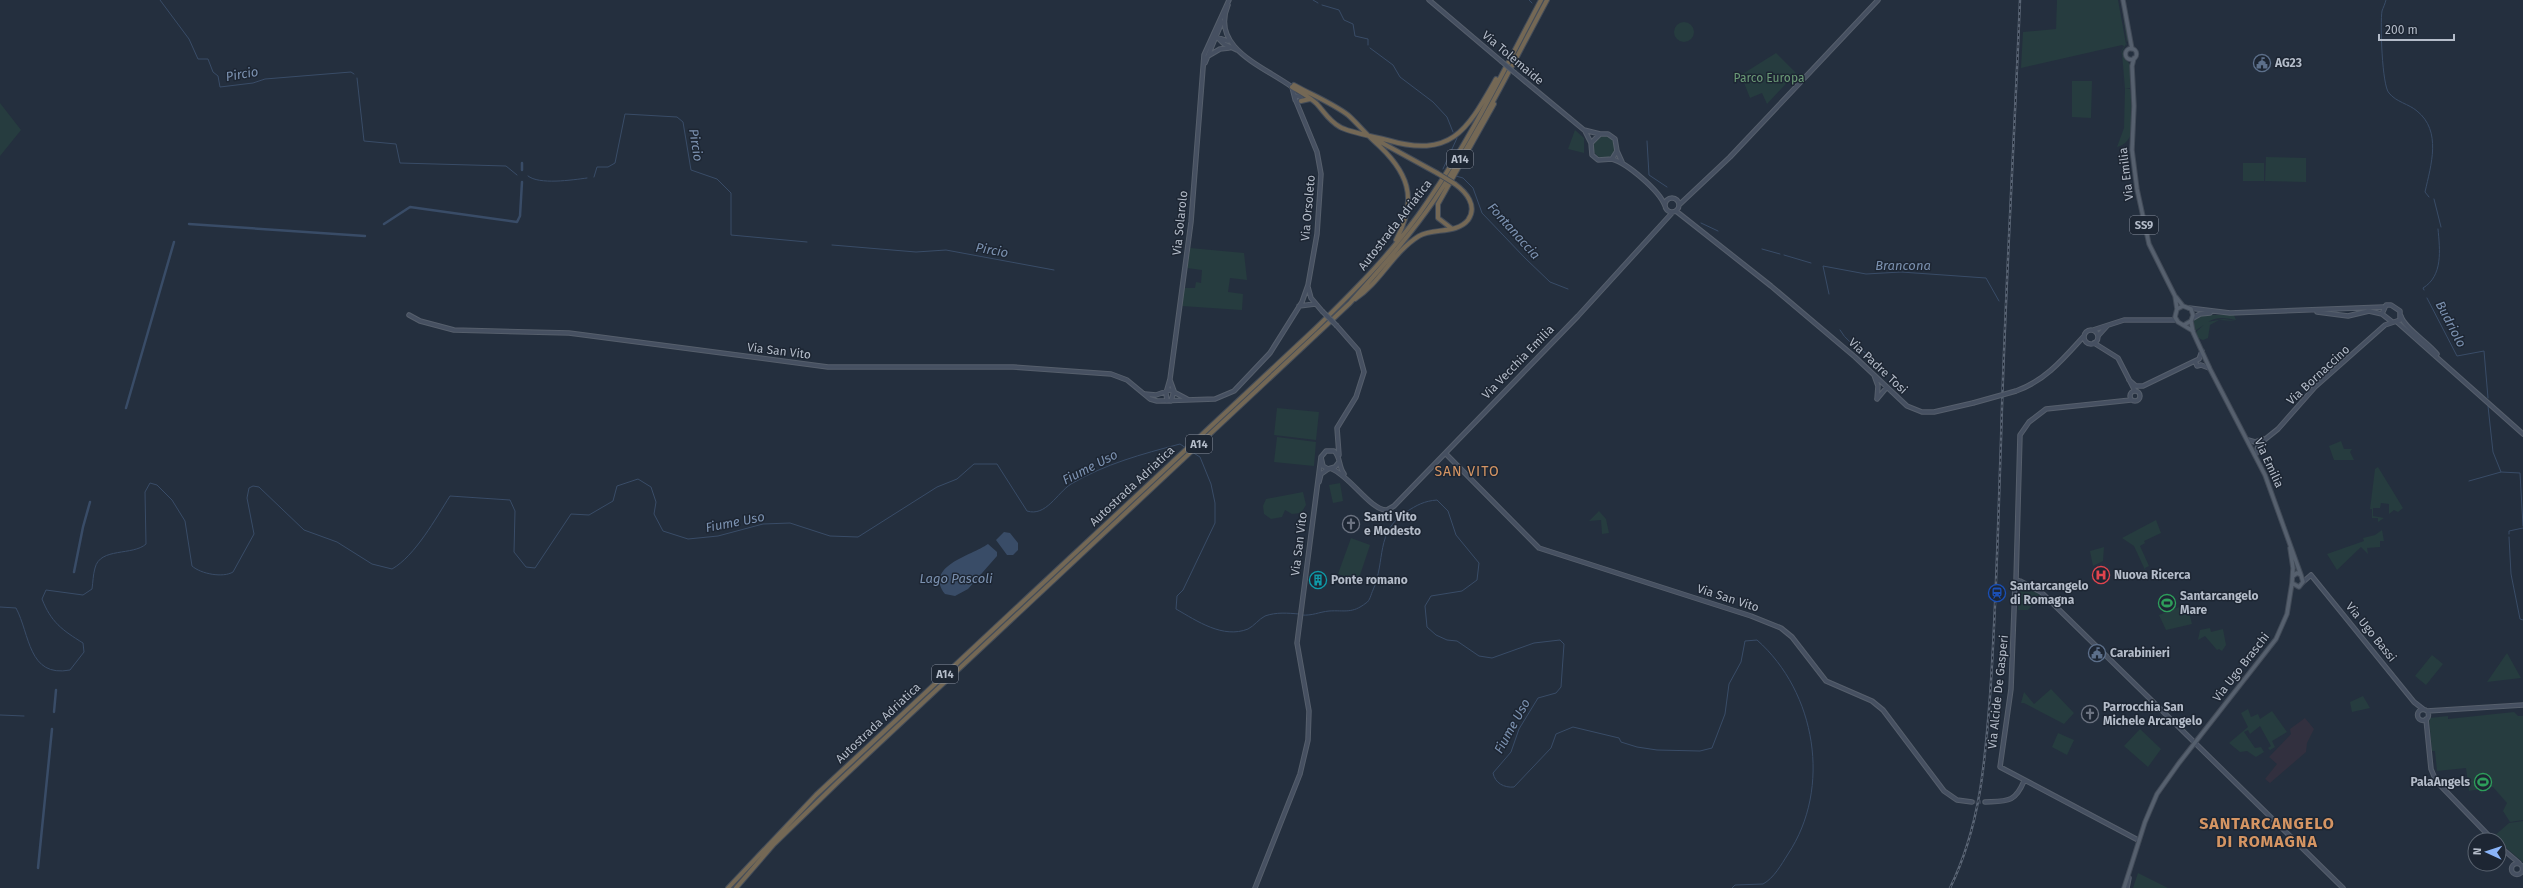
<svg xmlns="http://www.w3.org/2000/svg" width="2523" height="888" viewBox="0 0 2523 888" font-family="'Fira Sans',sans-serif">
<rect width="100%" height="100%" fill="#242f3e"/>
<!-- medical -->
<path fill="#32303f" d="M2305,718L2314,729L2307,743L2306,752L2270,783L2265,779L2277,764L2269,757L2291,734L2290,729Z"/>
<!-- green -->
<path fill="#263c3f" d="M2057,0H2118L2126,44L2121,53L2123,88L2121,52L2124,46L2122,45L2021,68L2023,32L2056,29Z
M2121,0L2128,39L2123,54L2130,65V88L2125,89H2130C2132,106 2140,142 2117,147L2124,128L2125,89L2122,53L2127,44Z
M1674 32a10 10 0 1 1 20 0a10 10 0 1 1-20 0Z
M1776,53L1796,73L1767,104L1762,93L1750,98L1741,75Z
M2072,81H2092L2091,118L2072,117Z
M0,103L21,130L0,156Z
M1575,130L1584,138V153L1568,149Z
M1593 147a11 11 0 1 1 22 0a11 11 0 1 1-22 0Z
M2266,157L2306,158V182L2265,181Z
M2243,163H2264V181H2243Z
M1190,248L1244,253L1247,280L1230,278L1228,292L1243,294L1242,310L1182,306L1184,288H1195L1196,282L1201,283L1202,270L1187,268Z
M2202,315H2234L2236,320C2215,315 2212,319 2195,331L2193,323L2195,318Z
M2224,319L2236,321L2219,320L2210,325L2208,338L2203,340L2198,338L2196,332L2207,322Z
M1277,408L1319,412L1316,440L1274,435Z
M1277,437L1316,442L1314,466L1274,462Z
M2341,441L2344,449H2352L2350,452L2354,460H2334L2329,446Z
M2378,467L2403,508L2398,512L2394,510L2389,514V504L2381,503L2380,508H2373V516L2384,518L2378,522V518H2372V509H2370L2375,469Z
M1340,483L1343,501L1333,503L1329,485Z
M1303,492L1306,505L1301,513L1292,514L1285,510L1282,517L1271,519L1264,514L1263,506L1266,499Z
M1599,511L1606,519L1609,533L1602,534L1601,520L1589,521Z
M2156,520L2161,533L2144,541L2145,543L2140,546L2149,566L2145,568L2146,572L2134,546L2122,538Z
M2382,530L2384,541H2380V547L2367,548L2368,554L2361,547L2337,570L2327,554L2364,541L2363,538L2375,535Z
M1351,538L1370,545L1358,581L1338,574Z
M2104,547L2103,561L2093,566L2090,551Z
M2020,588H2031L2041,596L2028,610H2018Z
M2187,604L2192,624L2166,630L2159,615Z
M2210,628L2211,632L2223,629L2226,645L2222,651L2219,649L2217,650L2205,636L2198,640L2200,630Z
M2507,653L2521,678L2487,682Z
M2432,655L2443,664L2426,685L2415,676Z
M2051,689L2074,713L2064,724L2024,703H2021L2024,692L2034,704Z
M2363,696L2370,708L2352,712L2350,702Z
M2248,709L2251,717L2258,714L2260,719L2272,711L2287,732L2272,741L2275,747L2270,750L2268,748L2271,746L2260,726L2250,734L2248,730L2244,732L2255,748L2261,747L2264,752L2256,757L2247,751L2240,752L2229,743L2248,727L2241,713Z
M2514,712L2518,716H2523V820L2510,822L2503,811L2507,803L2493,787L2484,788L2481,794L2480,789L2469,791L2466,768L2437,771L2435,751H2432L2429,718L2448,716V719Z
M2140,729L2161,749L2148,767L2124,746Z
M2058,733L2074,740L2067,755L2052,747Z
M2523,821V862L2493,837L2509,823Z
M2138,873L2168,888H2133Z"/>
<!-- water -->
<path fill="#394c67" d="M1004,532L1010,533L1018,543V550L1013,555H1007L996,540Z
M988,544L997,552V556L968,589L955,596L945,594C924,566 971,556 988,544Z"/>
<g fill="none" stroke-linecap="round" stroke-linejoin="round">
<!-- stream -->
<path stroke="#394c67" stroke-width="1" d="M160,0L189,39L198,59H208L213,72L218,76L220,87L253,83L265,79L351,72L354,74
M1313,0L1318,3
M1529,0L1532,3
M2386,0C2385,4 2383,8 2382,11C2380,23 2382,86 2389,93C2396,102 2409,104 2417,111C2442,131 2431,165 2425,192L2429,197
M1322,5L1339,10L1344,20L1353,24L1355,36L1368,39V45
M1370,48L1393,65L1400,77L1433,102L1447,117L1453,132
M357,78L364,141L396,144L400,163L506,166L517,175
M1647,141L1649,175L1667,187
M1443,169L1457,138
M528,176C539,185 572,180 587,178
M1456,176L1463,178L1473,188L1482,213L1525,258L1550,282L1568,289
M594,177L597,167H608L615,163L625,114L677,117L683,122L691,170L717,179L731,193V235L807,242
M2434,199L2441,227
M1701,223L1718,231
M832,245L916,252L946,250L1054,270
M1762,249L1780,254
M1784,255L1811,263
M2424,290L2423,288C2443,276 2440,250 2438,229
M1829,294L1823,266L1866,274L1901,272L1986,278L1999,301
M2427,298L2457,356L2484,351L2488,398
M1840,330C1850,349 1876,353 1885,373
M1192,452L1200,457L1211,484L1215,503V523L1183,590L1177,596L1176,609C1197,621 1223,639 1248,629C1254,626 1259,619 1265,616C1276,612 1288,613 1299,614
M2501,472L2520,473L2523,526
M2469,481L2501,472L2493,452L2488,406
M2509,534V531L2523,528
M2509,537L2511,574L2520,619L2523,620
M0,607L16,608C30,634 28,678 70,670L84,652L83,643C62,630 51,622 42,599L46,590L83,595L92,589C93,582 93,575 95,568C100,547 133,556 146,544L145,492L150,483L157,485L172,500L185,521L192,566C201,574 223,578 233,572L254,534L247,498L249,488L253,486L259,487L304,530L337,542L372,564L392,569C415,556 436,518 450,496L510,500L515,511L514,552L526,567L535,568L571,514L589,515L613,501L617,486L638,479L651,487L656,502L654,514L663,531L688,539L718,536L763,524L790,523L830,536L858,537L937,487L957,479L974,464H997L1027,511C1046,517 1057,493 1071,484C1105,464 1142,454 1180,444L1186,448
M1302,615C1312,616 1319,612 1329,611C1345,610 1352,614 1366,603C1370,601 1371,594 1373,590C1386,560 1375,532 1406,512C1417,505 1424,501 1437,500L1448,511L1456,535L1479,563L1477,580L1462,591L1431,596L1425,606L1427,627L1436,635L1447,640L1457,641L1479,656L1492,658L1534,643L1560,640L1564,644L1561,687L1556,693L1538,698L1519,729L1511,752L1493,773C1495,783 1504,788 1514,787L1551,748L1556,734L1573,727L1619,738L1621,742L1637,747L1657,750L1700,751L1712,748L1725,714L1729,684L1741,662L1745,641L1757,640C1816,692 1832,788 1788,854C1781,865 1774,878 1763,884L1735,885L1732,888
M0,715L24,716"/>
<!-- canal -->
<path stroke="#394c67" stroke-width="2.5" d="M522,170V163
M189,224L365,236
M384,224L410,207L517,222L520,216L522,182
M126,408L174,242
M74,572L83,527L90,502
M54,712L56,690
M38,868L52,729"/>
<!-- secondary-tunnel -->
<path stroke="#3a4453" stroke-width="3.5" stroke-dasharray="3.5 2" stroke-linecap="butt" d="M1972,802H1985"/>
<!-- secondary casing -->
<g stroke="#565f6c" stroke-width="5.5">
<path id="secondary" d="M1429,0L1501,61
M1228,5C1210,48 1263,66 1292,87L1295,99
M1216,36L1224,44L1237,50
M1215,37L1228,41
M1208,56L1220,49L1229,48
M1205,63L1222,22
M1515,73L1584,130L1600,134
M1295 99a3 3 0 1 1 6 0a3 3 0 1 1-6 0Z
M1585,131L1591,143L1592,155L1598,160L1612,159L1617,151L1615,139L1608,134H1600L1591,143
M1617,151L1622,162
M1612,159C1627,163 1660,191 1665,206
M1665 205a7 7 0 1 1 14 0a7 7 0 1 1-14 0Z
M1679,205L1730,157L1878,0
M1676,211L1771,286L1855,357L1907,406L1922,412H1934L1973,403
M1308,287L1311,298L1322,311
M1299,306L1315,304
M2189,308L2230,313L2383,307
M2317,312L2348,316L2369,311L2382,314
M409,315L420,321L454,330L569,333L828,367H1013L1111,374L1127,380L1150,399L1157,401L1215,399L1234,391L1270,353L1302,302L1308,285L1317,234L1321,174L1317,152L1296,101
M2401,316C2404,328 2428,342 2437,354
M2193,318L2200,314L2210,313
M2397,322L2523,434
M1337,326L1358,350L1364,372L1356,397L1337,428L1339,455
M2084 337a7 7 0 1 1 14 0a7 7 0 1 1-14 0Z
M2093,330L2124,320H2176
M2098,336L2107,326
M2094,343L2118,358L2135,391
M2195,361L2197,366L2201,365L2209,368
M1874,375L1878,386L1877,399
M1170,380L1174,391L1171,401
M2129,380L2136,386H2143L2199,359L2202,351
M2016,391C2045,381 2064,358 2084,336
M2130 396a5 5 0 1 1 10 0a5 5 0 1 1-10 0Z
M1145,394L1156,395L1170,390L1187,399
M1877,399L1887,387
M1167,401L1166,393L1170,379L1191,222L1204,55L1229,0
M2248,440L2255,442L2263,439
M1446,454L1539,548L1751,616L1781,628L1792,637L1826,681L1872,701L1883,710L1944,791L1957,800L1972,802
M2256,454L2258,445L2278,429L2315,387L2385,325L2400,320V311L2391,305H2386L2382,314L2391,321
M1339,462L1335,467L1328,469L1323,466L1321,457L1326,451H1334C1341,457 1338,466 1344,474
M1332,469C1350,476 1371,511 1387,510L1394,506L1578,316L1672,213
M1319,482L1321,474L1328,469
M2311,575L2414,702L2423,709
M2015.5 583a2.5 2.5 0 1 1 5 0a2.5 2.5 0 1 1-5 0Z
M2016,581L2020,435L2029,422L2046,409L2131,400
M2020,581L2041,592L2343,888
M2303,582L2311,575
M2015,584L2011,689L2000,767L2138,840
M2417.5 715a5.5 5.5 0 1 1 11 0a5.5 5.5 0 1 1-11 0Z
M2427,711L2523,705
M2426,719L2431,769L2436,781L2493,840
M1985,802C2007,801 2015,803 2024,781
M2499,846L2519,863
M2511.5 869a5.5 5.5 0 1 1 11 0a5.5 5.5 0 1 1-11 0Z
M1255,888L1300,774L1308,740L1309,711L1297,643L1321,457
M2127,888L2129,878"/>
</g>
<!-- primary casing -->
<g stroke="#414a57" stroke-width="5.5">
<path id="primary" d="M2123,0L2132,49
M2125.5 54a5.5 5.5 0 1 1 11 0a5.5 5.5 0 1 1-11 0Z
M2134,58L2132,66L2134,106L2132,150L2137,189L2149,244L2175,296L2177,309
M2176,297L2183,306
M2191,321L2193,332L2210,369L2265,475L2301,575
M2184,325L2191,321L2193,315L2191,309L2183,306L2177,309L2175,317L2178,322L2193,331
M2290,548L2293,568L2292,583L2299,587L2303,582L2301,575L2297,573L2293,576
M2124,888L2145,822L2157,794L2179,763L2276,639L2287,614L2292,583"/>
</g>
<!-- highway casing -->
<g stroke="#434c59" stroke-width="6">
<path id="highway" d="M1294,85C1312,95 1332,103 1348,115C1357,123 1365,133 1374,141C1408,171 1419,198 1396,240
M1292,87C1300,92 1310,97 1317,104C1325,113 1329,121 1340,127C1348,132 1376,137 1387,140C1452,159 1467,130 1496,79
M1301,101L1310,99
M1375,139L1437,173
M1451,228L1438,218V204L1494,104
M1355,299C1380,283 1393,252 1419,236C1433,228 1457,234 1468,220C1478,206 1466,192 1455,184
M728,888L816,795L1315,329C1356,289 1396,249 1428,201C1471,138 1505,68 1541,0
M736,888L774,844L839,781L1350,303C1380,269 1410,236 1435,199C1477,136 1511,67 1547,0"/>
</g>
<!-- secondary -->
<use href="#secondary" stroke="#465061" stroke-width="3.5"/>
<!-- primary -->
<use href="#primary" stroke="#56606e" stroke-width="3.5"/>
<!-- highway -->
<use href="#highway" stroke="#746855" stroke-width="4"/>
<!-- rail casing -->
<g stroke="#5a6575" stroke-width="2.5">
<path id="rail" d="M1950,888C1980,827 1985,763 1990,696C1996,611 1998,526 2001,440C2005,293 2014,147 2020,0"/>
</g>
<!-- rail -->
<use href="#rail" stroke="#1d2633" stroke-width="1" stroke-dasharray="3" stroke-linecap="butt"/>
<!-- secondary-bridge casing -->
<g stroke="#565f6c" stroke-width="5.5" stroke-linecap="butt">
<path id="secondary-bridge" d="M1501,61L1515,73
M1322,311L1337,326
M1973,403L2016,391"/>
</g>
<!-- highway-bridge casing -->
<g stroke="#434c59" stroke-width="6" stroke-linecap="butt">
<path id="highway-bridge" d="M1437,173L1455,184"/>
</g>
<!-- secondary-bridge -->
<use href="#secondary-bridge" stroke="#465061" stroke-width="3.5"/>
<!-- highway-bridge -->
<use href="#highway-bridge" stroke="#746855" stroke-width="4"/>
</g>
<!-- icons -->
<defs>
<g id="civic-ring" transform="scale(0.9)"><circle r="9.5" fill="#1d2633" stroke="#5c6f8a" stroke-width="1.5"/><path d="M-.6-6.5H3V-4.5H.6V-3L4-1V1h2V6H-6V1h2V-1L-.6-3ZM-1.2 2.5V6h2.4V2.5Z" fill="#5c6f8a"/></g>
<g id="church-ring" transform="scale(0.9)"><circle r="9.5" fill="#1d2633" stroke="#6b7280" stroke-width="1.5"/><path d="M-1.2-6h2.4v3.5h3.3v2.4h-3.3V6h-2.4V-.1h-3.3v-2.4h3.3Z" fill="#6b7280"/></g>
<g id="hospital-ring" transform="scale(0.9)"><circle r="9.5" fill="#1d2633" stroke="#e0444e" stroke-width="1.5"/><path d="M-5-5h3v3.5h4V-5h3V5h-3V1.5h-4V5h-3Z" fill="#e0444e"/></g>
<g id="building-ring" transform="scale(0.9)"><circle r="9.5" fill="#1d2633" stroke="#0f9aa8" stroke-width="1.5"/><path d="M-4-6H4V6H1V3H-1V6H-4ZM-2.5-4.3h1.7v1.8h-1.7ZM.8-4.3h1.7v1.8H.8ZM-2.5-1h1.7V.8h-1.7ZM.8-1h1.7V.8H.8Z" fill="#0f9aa8"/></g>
<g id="station-ring" transform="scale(0.9)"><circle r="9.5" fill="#1d2633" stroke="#1a4fb4" stroke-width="1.5"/><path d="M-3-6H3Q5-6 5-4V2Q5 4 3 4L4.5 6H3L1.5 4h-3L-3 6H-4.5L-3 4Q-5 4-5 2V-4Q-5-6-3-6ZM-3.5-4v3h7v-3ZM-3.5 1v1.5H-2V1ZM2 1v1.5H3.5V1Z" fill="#1a4fb4"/></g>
<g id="stadium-ring" transform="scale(0.9)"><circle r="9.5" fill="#1d2633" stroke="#2e9e5b" stroke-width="1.5"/><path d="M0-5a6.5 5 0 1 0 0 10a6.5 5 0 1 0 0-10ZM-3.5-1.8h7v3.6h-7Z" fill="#2e9e5b"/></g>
</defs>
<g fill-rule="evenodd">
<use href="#civic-ring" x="2262" y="63"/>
<use href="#church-ring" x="1351" y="524"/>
<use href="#hospital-ring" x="2101" y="575"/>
<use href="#building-ring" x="1318" y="580"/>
<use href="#station-ring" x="1997" y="593"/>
<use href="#stadium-ring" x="2167" y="603"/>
<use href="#civic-ring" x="2097" y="653"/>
<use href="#church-ring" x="2090" y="714"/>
<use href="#stadium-ring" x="2483" y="782"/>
</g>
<g text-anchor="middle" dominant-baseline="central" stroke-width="3" stroke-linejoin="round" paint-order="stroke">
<!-- shield labels -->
<g fill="#1d2633" stroke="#878f9c" stroke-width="1">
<rect x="1447" y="150" width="26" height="18" rx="3"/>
<rect x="2130" y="216" width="28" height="18" rx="3"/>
<rect x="1186" y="435" width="26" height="18" rx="3"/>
<rect x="932" y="665" width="26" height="18" rx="3"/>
</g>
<g font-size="11" font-weight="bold" fill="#b4bcc9">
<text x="1460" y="159">A14</text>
<text x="2144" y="225">SS9</text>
<text x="1199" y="444">A14</text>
<text x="945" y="674">A14</text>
</g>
<!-- street labels -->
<g font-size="12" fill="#b4bcc9" stroke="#1d2633">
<text transform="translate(1513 58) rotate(40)">Via Tolemaide</text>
<text transform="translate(2126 174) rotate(-97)">Via Emilia</text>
<text transform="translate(1308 208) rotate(-85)">Via Orsoleto</text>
<text transform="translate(1180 223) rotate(-84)">Via Solarolo</text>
<text transform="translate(1395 225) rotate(-52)">Autostrada Adriatica</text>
<text transform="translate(779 351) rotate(7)">Via San Vito</text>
<text transform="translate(1518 362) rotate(-46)">Via Vecchia Emilia</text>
<text transform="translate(1878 366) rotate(43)">Via Padre Tosi</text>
<text transform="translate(2318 375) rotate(-43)">Via Bornaccino</text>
<text transform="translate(2269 463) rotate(65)">Via Emilia</text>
<text transform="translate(1132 486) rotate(-43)">Autostrada Adriatica</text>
<text transform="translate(1299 544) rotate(-83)">Via San Vito</text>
<text transform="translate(1728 598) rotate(18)">Via San Vito</text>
<text transform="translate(2371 632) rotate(51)">Via Ugo Bassi</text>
<text transform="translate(2241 667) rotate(-52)">Via Ugo Braschi</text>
<text transform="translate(1998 692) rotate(-84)">Via Alcide De Gasperi</text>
<text transform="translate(878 723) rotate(-43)">Autostrada Adriatica</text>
</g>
<!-- poi labels -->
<g font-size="12" font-weight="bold" fill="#b4bcc9" stroke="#1d2633" text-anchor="start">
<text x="2275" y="63">AG23</text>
<text x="1364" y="517">Santi Vito<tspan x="1364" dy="14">e Modesto</tspan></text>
<text x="2114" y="575">Nuova Ricerca</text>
<text x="1331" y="580">Ponte romano</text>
<text x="2010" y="586">Santarcangelo<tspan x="2010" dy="14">di Romagna</tspan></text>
<text x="2180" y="596">Santarcangelo<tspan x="2180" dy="14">Mare</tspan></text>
<text x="2110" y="653">Carabinieri</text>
<text x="2103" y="707">Parrocchia San<tspan x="2103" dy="14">Michele Arcangelo</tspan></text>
<text x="2470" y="782" text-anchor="end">PalaAngels</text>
</g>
<!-- park labels -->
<g font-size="12" fill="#6b9a76" stroke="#1d2633">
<text x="1769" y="78">Parco Europa</text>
</g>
<!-- water labels -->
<g font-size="13" font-style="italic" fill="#7c92b1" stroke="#1d2633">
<text transform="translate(242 74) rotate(-10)">Pircio</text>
<text transform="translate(696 145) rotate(81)">Pircio</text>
<text transform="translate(1514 231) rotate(48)">Fontanaccia</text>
<text transform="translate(992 250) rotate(10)">Pircio</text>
<text x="1903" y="265">Brancona</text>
<text transform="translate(2451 324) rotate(62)">Budriolo</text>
<text transform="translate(1090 467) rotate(-27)">Fiume Uso</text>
<text transform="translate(735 522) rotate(-11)">Fiume Uso</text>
<text x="956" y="578">Lago Pascoli</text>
<text transform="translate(1512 726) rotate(-61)">Fiume Uso</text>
</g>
<!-- quarter labels -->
<g font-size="14" letter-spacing="1" fill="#d59563" stroke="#1d2633">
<text x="1467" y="471">SAN VITO</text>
</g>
<!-- district labels -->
<g font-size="16" font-weight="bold" letter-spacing="1" fill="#d59563" stroke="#1d2633">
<text x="2267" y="823">SANTARCANGELO<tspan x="2267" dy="18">DI ROMAGNA</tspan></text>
</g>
</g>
<!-- north arrow -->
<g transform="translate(2487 852) rotate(273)"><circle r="19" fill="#1d2633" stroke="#59626f"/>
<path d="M0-3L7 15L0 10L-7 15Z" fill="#8ab4f8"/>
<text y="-6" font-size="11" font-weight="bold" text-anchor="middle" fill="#b4bcc9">N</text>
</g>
<!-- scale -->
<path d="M2379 34v6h75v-6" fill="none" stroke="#b4bcc9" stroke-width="2"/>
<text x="2385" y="34" font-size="12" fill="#b4bcc9" stroke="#1d2633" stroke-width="3" paint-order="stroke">200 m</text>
</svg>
